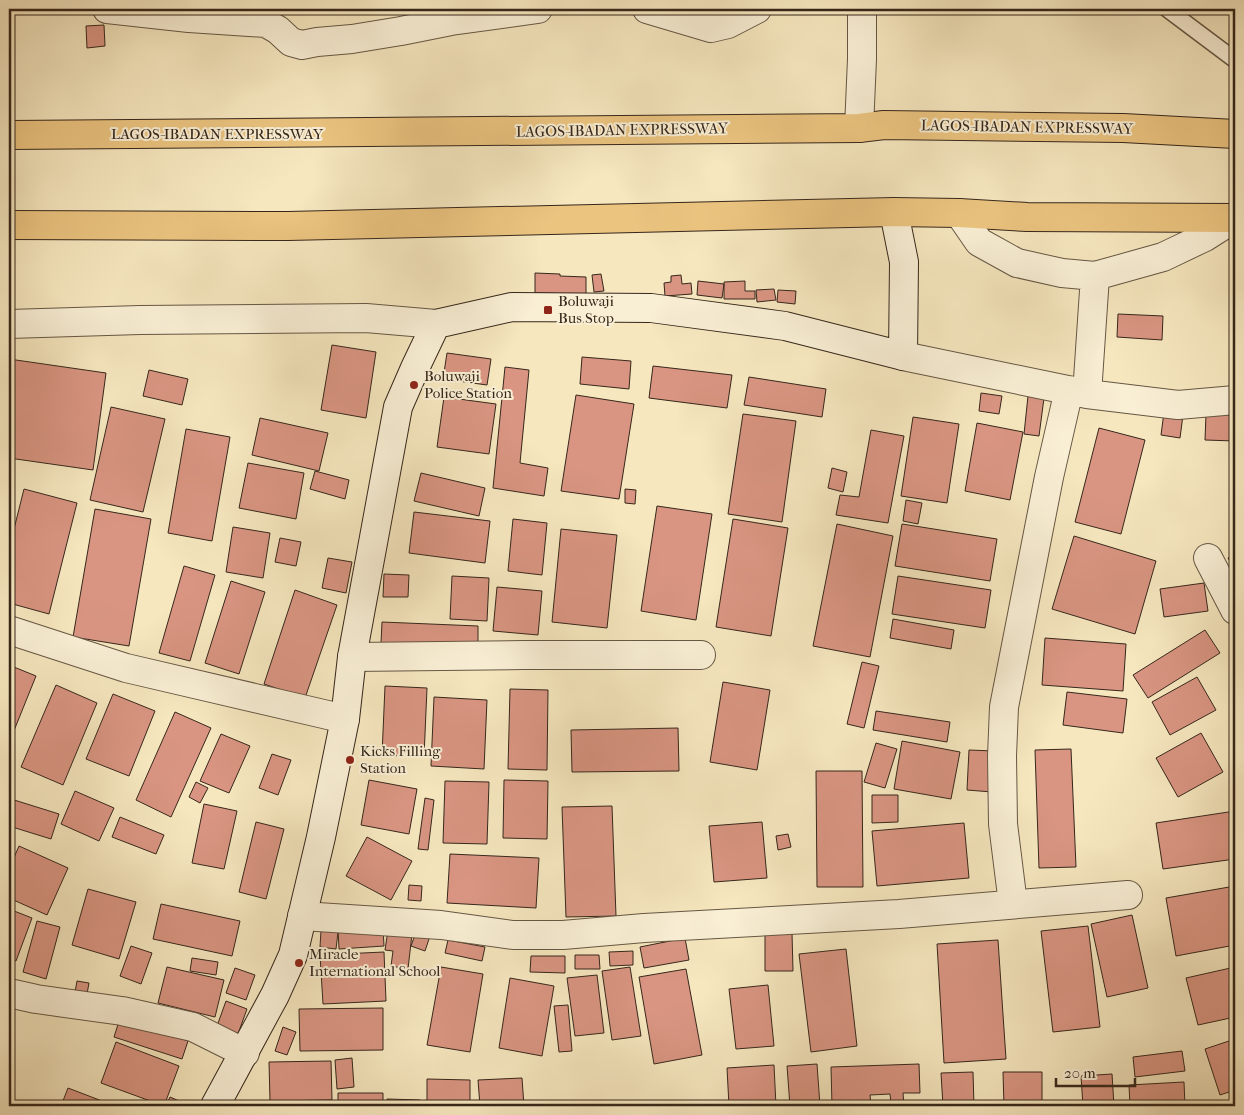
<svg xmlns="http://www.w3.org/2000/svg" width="1244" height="1115" viewBox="0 0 1244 1115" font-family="'IM FELL French Canon',serif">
<rect width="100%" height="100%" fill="#f6e7bf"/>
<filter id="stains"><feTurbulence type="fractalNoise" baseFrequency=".004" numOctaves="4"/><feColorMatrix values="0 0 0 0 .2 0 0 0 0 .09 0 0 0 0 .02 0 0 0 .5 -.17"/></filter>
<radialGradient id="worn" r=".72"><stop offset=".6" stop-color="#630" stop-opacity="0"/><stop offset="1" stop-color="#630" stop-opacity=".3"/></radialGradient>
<!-- building -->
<path fill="#d99582" stroke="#36271b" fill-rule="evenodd" d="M104,25L105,46L87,48L86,26Z
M535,273L560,274V276L586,277V294L535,293Z
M601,274L604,291L594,292L592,275Z
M681,275L682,284L691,283L692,294L665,296L664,283L671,282V276Z
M698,281L724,284L722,298L697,295Z
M745,281V291H755V299H724V282Z
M774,289L776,300L757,302L756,290Z
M778,290L796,291L795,304L777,302Z
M1118,314L1163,316L1162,340L1117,337Z
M332,345L376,352L366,418L321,410Z
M1232,347H1235V365H1232Z
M447,353L491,359L487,385L443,379Z
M582,357L631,361L629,389L580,384Z
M9,359L106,373L93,470L9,458Z
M653,366L732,375L727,408L649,398Z
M505,367L529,370L520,463L548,468L544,496L493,488Z
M149,370L188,379L182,405L143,396Z
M749,377L826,389L822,417L744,405Z
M981,393L1002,396L999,414L979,411Z
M576,395L634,404L619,499L561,491Z
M1028,396L1044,398L1039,436L1024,434Z
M444,397L496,404L489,454L437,447Z
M111,407L165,419L143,512L90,500Z
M1164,412L1183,415L1180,438L1161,435Z
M743,414L796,421L782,522L728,514Z
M1206,414L1235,415V441L1205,440Z
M913,417L959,424L947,503L901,496Z
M260,418L328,433L319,471L252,455Z
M977,423L1023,432L1010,500L965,491Z
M1099,428L1145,440L1121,534L1075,522Z
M186,429L230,437L212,541L168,533Z
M871,430L904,436L888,523L836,515L840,495L859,497Z
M248,463L304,473L296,519L239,508Z
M832,468L847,472L843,492L828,488Z
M315,471L349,480L345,499L310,489Z
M421,473L485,488L479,516L414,501Z
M24,489L77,503L49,614L9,603V549Z
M625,489L636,490L635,504L625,503Z
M906,500L922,503L918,524L903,521Z
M657,506L712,514L696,620L641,611Z
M95,509L151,519L129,646L73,637Z
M414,512L490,521L485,563L409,553Z
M513,519L547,523L542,575L508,571Z
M733,519L788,528L771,636L716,627Z
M837,524L893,536L870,657L813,646Z
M902,524L997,539L990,581L895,566Z
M233,527L270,533L263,578L226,572Z
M561,529L617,535L607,628L552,622Z
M1074,536L1156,561L1135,634L1052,609Z
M280,538L301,542L296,566L275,562Z
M1235,554V570L1228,558Z
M328,558L352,562L346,593L322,588Z
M184,566L215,575L190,661L159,653Z
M384,574L409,575L408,597H383Z
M452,576L489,578L487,621L450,619Z
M898,576L991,590L985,628L892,614Z
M231,581L265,592L239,674L205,663Z
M1204,583L1208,611L1164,617L1160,589Z
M497,587L542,591L538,635L493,631Z
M295,590L337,605L305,698L264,684Z
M893,619L954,630L951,649L890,638Z
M382,622L478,626V646L381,643Z
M1205,630L1220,653L1148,698L1133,675Z
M1045,638L1126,644L1123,691L1042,685Z
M862,662L879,666L864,728L847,724Z
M9,665L36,676L9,743Z
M1197,677L1216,710L1170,735L1152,702Z
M723,682L770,690L757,770L710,762Z
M56,685L97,703L63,785L21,767Z
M385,686L427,688L424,757L382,755Z
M510,689L548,690L547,770L508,769Z
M1067,692L1127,699L1123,733L1063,725Z
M113,694L155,711L129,776L86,759Z
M434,697L487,700L484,769L431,766Z
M876,711L950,722L947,742L873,730Z
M175,712L211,728L171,817L136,800Z
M678,728L679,771L572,772L571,730Z
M1201,733L1223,772L1178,797L1156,758Z
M221,734L250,746L229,793L200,781Z
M902,741L960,752L951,799L894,789Z
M876,743L897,749L885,788L864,782Z
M1071,749L1076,867L1039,868L1035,750Z
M969,750L994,751L992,792L967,790Z
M272,754L291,760L278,795L259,788Z
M816,771H862L863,887H817Z
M369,780L417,789L409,834L361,825Z
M504,780L548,781L547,839L503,838Z
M445,781L489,782L487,844L443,843Z
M196,782L208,788L200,803L189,797Z
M75,791L114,808L99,841L61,824Z
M872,795H898V822L872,823Z
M425,798L434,800L428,850L418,849Z
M11,799L59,814L51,839L9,826V806Z
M204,804L237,811L224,869L192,863Z
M612,806L616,916L566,917L562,807Z
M1235,811V859L1163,869L1156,823Z
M120,817L164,835L156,854L112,837Z
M256,822L284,829L266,899L239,892Z
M762,822L767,878L714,882L709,826Z
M964,823L969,878L877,886L872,831Z
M788,834L791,847L778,850L776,836Z
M367,837L412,861L391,900L346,876Z
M19,846L68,868L47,915L9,898V869Z
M450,854L539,858L536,908L447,903Z
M409,885L422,886L421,901L408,900Z
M1235,886V945L1176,956L1166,898Z
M88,889L136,902L119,959L72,945Z
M161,904L240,921L232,956L153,939Z
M9,909L32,918L16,961L9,958Z
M1132,915L1148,988L1107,997L1091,924Z
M37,921L60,927L46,979L23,972Z
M1088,926L1100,1027L1053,1032L1041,931Z
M338,929H383L384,946L339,949Z
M417,929L431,933L425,951L411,946Z
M321,930L338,932L336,949L320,947Z
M388,930L412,934L408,969L391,966L393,951L385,950Z
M765,933H792L793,971H765Z
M685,938L689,960L644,968L640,947Z
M448,940L485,947L482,961L445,953Z
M998,940L1006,1059L944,1063L937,944Z
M131,946L152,953L141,984L120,976Z
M846,949L857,1046L811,1052L799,954Z
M633,951V965L610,966L609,952Z
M384,952L386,1001L323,1004L320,955Z
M575,955H599L600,969H575Z
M531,956H565V973L530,972Z
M192,958L218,962L216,975L190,971Z
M167,967L224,980L215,1017L158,1003Z
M441,967L483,974L470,1052L427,1045Z
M630,967L641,1036L612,1040L602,971Z
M1235,967V1017L1198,1025L1186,978Z
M235,968L255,975L246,1000L226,993Z
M686,969L702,1055L654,1064L639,977Z
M597,975L604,1033L575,1036L567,978Z
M510,978L554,986L542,1056L499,1048Z
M77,981L89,983L87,994L75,992Z
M768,985L774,1046L736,1049L729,989Z
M226,1001L247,1009L238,1034L217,1026Z
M568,1005L572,1051L559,1052L554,1006Z
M383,1008V1050L300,1051L299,1009Z
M120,1018L188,1041L182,1059L114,1037Z
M283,1027L296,1032L287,1055L275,1051Z
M1235,1039V1090L1220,1095L1205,1049Z
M116,1042L179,1066L164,1106L101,1083Z
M1182,1051L1185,1071L1135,1077L1133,1057Z
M352,1058L354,1087L337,1089L335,1060Z
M331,1061L332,1100L270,1101L269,1062Z
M817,1064L820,1106H790L787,1066Z
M919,1064L920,1093H903L904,1106H832L831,1067ZM890,1094L891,1103L871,1105L870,1095Z
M774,1065L776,1106H729L727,1068Z
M973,1072L974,1106H943L941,1073Z
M1003,1072H1042V1106H1004Z
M1112,1074L1114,1106H1083L1081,1076Z
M522,1078L524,1106H480L478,1080Z
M427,1079L470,1080V1106H427Z
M1184,1082L1185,1106H1130L1129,1085Z
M68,1088L115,1106H61Z
M338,1093H383V1106H338Z
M170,1097L186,1104L185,1106H166Z
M387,1099L420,1100V1106H387Z"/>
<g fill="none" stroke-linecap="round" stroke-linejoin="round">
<!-- lane casing -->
<g stroke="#665744" stroke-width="18">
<path id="lane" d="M1167,9L1235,60"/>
</g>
<!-- street casing -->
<g stroke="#665744" stroke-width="30">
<path id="street" d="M107,9L189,18L266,23L278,30L291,42L302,45L317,42L352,39L401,31L451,21L538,9
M647,9L711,28L728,24L757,9
M859,128L862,59V9
M959,213L979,242L1017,263L1062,273L1095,276L1163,257L1205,237L1235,218
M9,324L140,320L366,318L436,324
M903,356L1087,394L1178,405L1235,400
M1087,394L1095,276
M1208,558L1235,610
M9,630L126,668L345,719
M352,657L524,655H701
M1013,904L1003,824L1002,756L1004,707L1049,477L1069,390
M302,916L441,925L513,935H563L644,928L899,914L1128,895
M9,993L36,999L122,1011L193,1027L245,1053"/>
</g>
<!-- secondary casing -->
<g stroke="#36271b" stroke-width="30">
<path id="secondary" d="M215,1106L275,995L293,955L321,837L345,719L352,657L398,407L415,368L436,324L512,307L651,308L785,326L903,356L904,262L894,212"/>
</g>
<!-- highway casing -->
<g stroke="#36271b" stroke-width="30">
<path id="highway" d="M9,135L859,128L884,125L1123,128L1235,134
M9,225L288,226L894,212L959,213L1027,217L1235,218"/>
</g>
<!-- lane -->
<use href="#lane" stroke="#f9efd5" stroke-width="15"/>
<!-- street -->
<use href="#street" stroke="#f9efd5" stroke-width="28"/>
<!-- secondary -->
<use href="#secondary" stroke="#f9efd5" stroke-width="28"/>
<!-- highway -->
<use href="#highway" stroke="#ebc480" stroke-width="28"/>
</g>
<!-- markers -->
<g fill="#8f2418" stroke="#f9efd5" stroke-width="2">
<rect x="543" y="305" width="10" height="10" rx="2.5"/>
<circle cx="414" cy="385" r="5"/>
<circle cx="350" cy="760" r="5"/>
<circle cx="299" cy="963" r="5"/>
</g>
<g text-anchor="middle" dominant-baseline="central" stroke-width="4" stroke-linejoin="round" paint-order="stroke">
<!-- street labels -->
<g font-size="15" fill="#36271b" stroke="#f9efd5">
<text transform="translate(1027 127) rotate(1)">LAGOS-IBADAN EXPRESSWAY</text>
<text transform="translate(622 130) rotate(-1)">LAGOS-IBADAN EXPRESSWAY</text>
<text x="217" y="134">LAGOS-IBADAN EXPRESSWAY</text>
</g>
<!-- poi labels -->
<g font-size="15" fill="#36271b" stroke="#f9efd5" text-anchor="start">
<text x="558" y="301">Boluwaji<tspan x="558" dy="17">Bus Stop</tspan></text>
<text x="424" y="376">Boluwaji<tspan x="424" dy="17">Police Station</tspan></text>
<text x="360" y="751">Kicks Filling<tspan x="360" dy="17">Station</tspan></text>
<text x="309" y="954">Miracle<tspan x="309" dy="17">International School</tspan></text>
</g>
</g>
<!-- margin -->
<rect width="1244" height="1115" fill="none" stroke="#f6e7bf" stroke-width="30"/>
<rect x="10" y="10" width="1224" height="1095" fill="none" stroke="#36271b" stroke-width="2.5"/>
<rect x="15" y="15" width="1214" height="1085" fill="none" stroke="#36271b"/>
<!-- scale -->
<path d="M1056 1078v8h79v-8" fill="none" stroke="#36271b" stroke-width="2.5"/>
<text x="1064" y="1078" font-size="15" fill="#36271b" stroke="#f9efd5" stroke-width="4" paint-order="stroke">20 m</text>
<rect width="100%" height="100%" filter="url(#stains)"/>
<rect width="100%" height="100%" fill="url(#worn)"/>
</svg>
